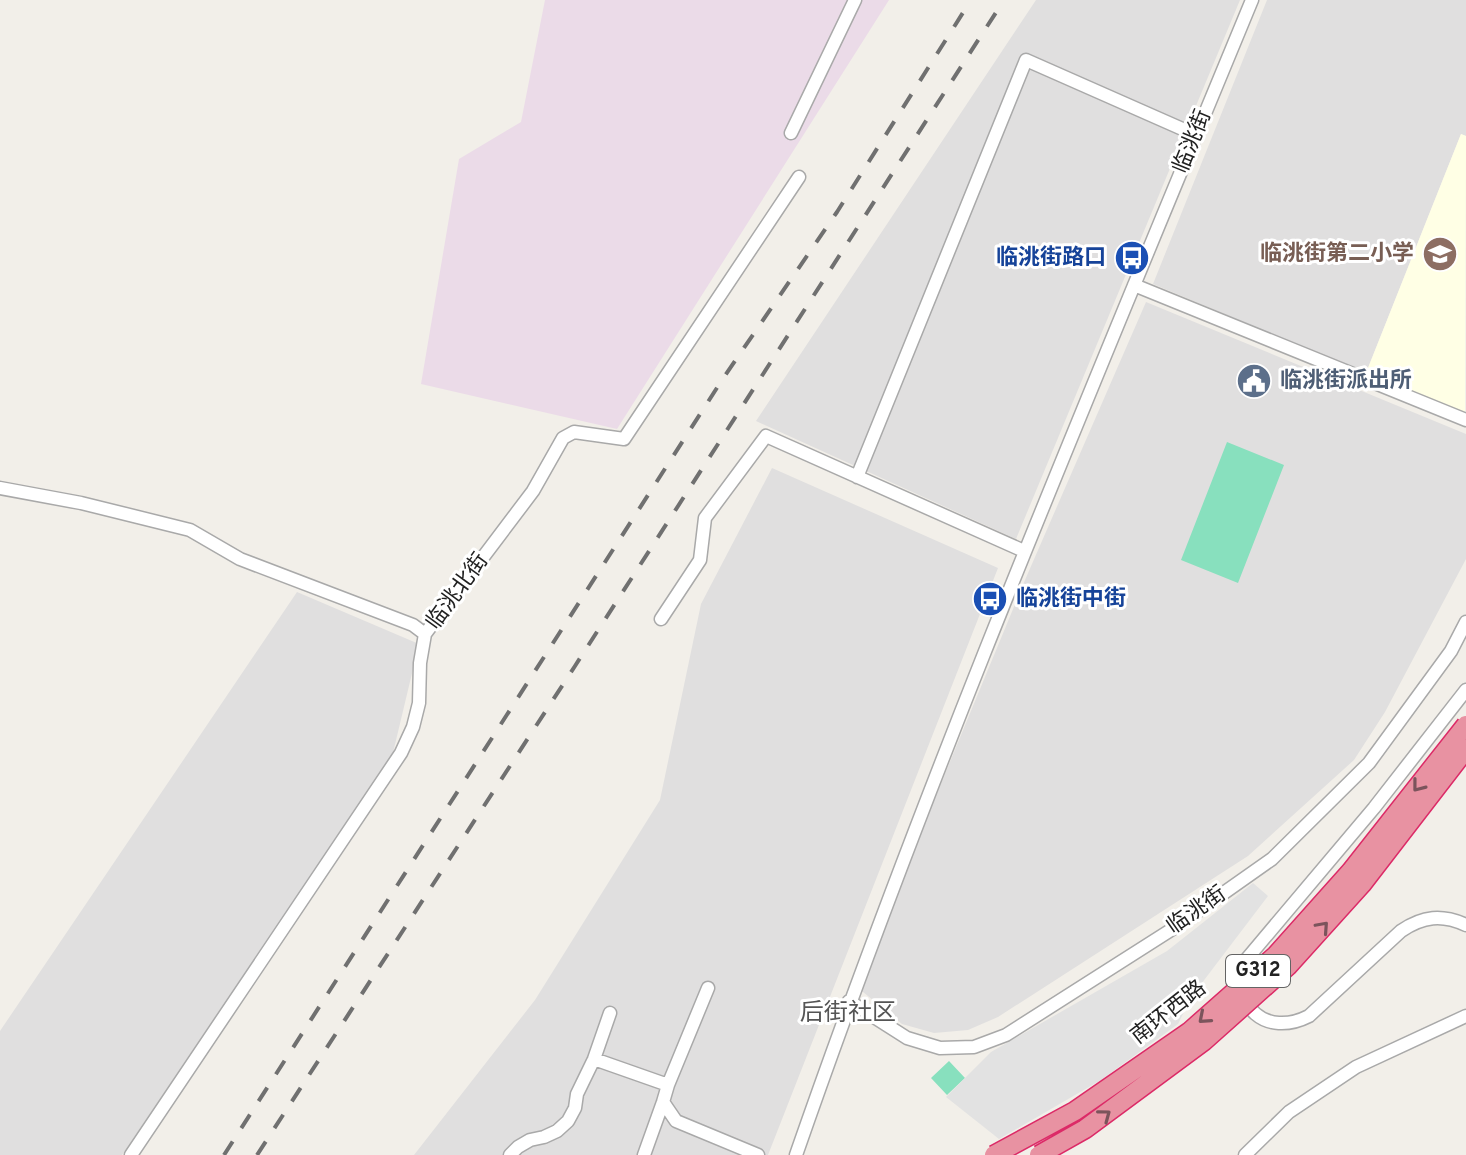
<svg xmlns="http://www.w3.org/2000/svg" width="1466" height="1155" viewBox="0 0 1466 1155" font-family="Overpass,'Noto Sans SC',sans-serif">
<rect width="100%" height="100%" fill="#f2efe9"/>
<!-- residential -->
<path fill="#e0dfdf" d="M1036,0H1240L1016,539L756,421Z
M1267,0H1466V136L1461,134L1366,373L1153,284Z
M1146,302L1466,434V559L1385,712L1354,760L1248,856L998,1017L968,1030L934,1033L902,1024L857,987L1025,580Z
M772,468L998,568L768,1155H414L535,1000L660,800L701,604Z
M297,592L419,644L392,757L122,1155H0V1031Z"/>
<!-- industrial -->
<path fill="#ebdbe8" d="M545,0H889L617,429L421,384L459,159L521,122Z"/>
<!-- education -->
<path fill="#ffffe5" d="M1461,134L1466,136L1465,412L1366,373Z"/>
<!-- pitch -->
<path fill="#88e0be" d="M1227,442L1284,465L1238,583L1181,560Z
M949,1061L965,1078L947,1095L931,1078Z"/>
<!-- parking -->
<path fill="#e2e2e2" d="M1253,883L1268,896L1192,996L1178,1024L1101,1080L999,1139L946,1097L991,1052L1167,951Z"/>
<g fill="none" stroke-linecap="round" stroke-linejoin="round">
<!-- minor casing -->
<g stroke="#a9a9a9" stroke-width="15">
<path id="minor" d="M791,133L855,0
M1134,285L1466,420
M857,477L1026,60L1196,135
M0,488L81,503L190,530L240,559L413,625L425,634
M661,619L700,560L705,518L766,436L1024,551
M1466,690L1374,808L1245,961C1230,1006 1266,1038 1309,1016L1401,931C1423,916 1442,914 1466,925
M849,1001L907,1038L940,1048L974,1047L1006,1035L1174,928L1272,859L1369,763L1451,651L1466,622
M594,1059L668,1085
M663,1102L676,1121L758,1155
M131,1155L401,753L413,727L419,703L420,663L425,634L533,491L563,438L574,432L624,439L799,177
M510,1155L518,1147L530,1140L544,1137L557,1131L568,1121L575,1108L577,1094L594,1059L610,1013
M644,1155L663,1102L668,1085L708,988
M796,1155C932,764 1094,383 1252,0
M1245,1155L1289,1112L1356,1067L1466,1016"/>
</g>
<!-- minor -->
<use href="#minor" stroke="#fff" stroke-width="12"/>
<!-- rail -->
<path stroke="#707070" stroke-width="4" stroke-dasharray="16 16" stroke-linecap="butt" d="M224,1155L722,380L837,212L971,0
M257,1155L575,666L1004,0"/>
<!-- highway-bridge casing -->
<g stroke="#dc2a67" stroke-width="21" stroke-linecap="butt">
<path id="highway-bridge" d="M994,1155L1075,1111L1189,1032L1276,955L1351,871L1466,725
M1039,1155L1085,1129L1204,1041L1288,966L1362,884L1466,749"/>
</g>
<!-- highway-bridge -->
<use href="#highway-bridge" stroke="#e892a2" stroke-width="18"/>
</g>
<!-- one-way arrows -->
<defs><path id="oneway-chevron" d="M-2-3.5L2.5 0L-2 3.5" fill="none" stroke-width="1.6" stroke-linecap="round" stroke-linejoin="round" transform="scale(2)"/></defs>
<g stroke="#7b545c">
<use href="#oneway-chevron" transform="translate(1418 786) rotate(128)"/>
<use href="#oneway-chevron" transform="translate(1323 927) rotate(-48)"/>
<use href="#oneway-chevron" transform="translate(1204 1018) rotate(139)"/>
<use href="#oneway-chevron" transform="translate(1105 1115) rotate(-37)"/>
</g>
<!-- icons -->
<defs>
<g id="school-disc" transform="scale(1.8)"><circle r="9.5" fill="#8d6e63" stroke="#fff"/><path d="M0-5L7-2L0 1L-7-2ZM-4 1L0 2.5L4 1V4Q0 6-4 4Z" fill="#fff"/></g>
<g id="bus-disc" transform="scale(1.8)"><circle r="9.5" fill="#1a4fb4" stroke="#fff"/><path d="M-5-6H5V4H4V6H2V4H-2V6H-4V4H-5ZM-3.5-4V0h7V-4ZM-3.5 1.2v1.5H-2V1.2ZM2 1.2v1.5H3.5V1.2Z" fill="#fff"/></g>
<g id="civic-disc" transform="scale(1.8)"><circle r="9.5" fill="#5c6f8a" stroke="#fff"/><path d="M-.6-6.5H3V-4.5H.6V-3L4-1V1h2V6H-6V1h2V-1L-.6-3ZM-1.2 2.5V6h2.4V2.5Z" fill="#fff"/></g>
</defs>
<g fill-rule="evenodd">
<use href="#school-disc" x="1440" y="254"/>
<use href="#bus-disc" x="1132" y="258"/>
<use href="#civic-disc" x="1254" y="381"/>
<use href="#bus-disc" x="990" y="599"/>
</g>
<g text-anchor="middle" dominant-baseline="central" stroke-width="6" stroke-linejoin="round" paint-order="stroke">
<!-- shield labels -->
<rect fill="#fff" stroke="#646464" stroke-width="2" x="1226" y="955" width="64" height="32" rx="6"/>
<g font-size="20" font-weight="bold" fill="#222">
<text x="1258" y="971">G312</text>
</g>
<!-- street labels -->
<g font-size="22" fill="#222" stroke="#fff">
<text transform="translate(1193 142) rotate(-68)">临洮街</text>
<text transform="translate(458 592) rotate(-54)">临洮北街</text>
<text transform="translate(1197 911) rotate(-35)">临洮街</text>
<text transform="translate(1169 1013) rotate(-38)">南环西路</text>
</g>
<!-- education labels -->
<g font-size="22" font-weight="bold" fill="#785e54" stroke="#fff" text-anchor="end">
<text x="1414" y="254">临洮街第二小学</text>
</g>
<!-- transit labels -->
<g font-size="22" font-weight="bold" fill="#164399" stroke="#fff" text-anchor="end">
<text x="1106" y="258">临洮街路口</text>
<text x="1016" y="599" text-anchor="start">临洮街中街</text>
</g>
<!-- service labels -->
<g font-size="22" font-weight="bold" fill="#4e5e75" stroke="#fff" text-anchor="start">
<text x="1280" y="381">临洮街派出所</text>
</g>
<!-- neighbourhood labels -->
<g font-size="24" fill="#555" stroke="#fff">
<text x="848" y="1014">后街社区</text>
</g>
</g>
</svg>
